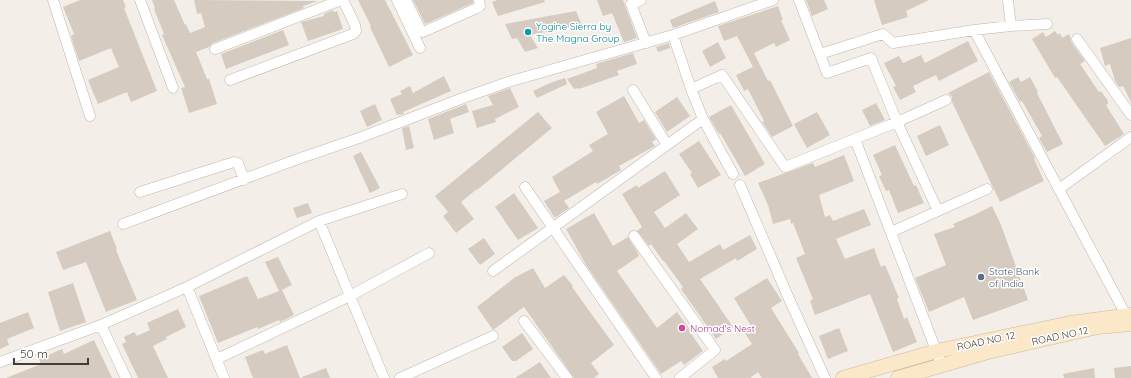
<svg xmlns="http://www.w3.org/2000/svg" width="1131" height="378" viewBox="0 0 1131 378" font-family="Quicksand,sans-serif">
<rect width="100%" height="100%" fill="#f3eee7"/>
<!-- building -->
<path fill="#d6cbc1" d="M80,0H123L126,7L124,8L157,91L131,102L127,92L98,104L88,80L119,67L111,48L79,61L71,36L74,34L63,7Z
M152,0H174L185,25L186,24L190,33L205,27L201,13L197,14L194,0L318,1L303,6L304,8L213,43L209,47L196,52L207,79H209L217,104L189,113L181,88L185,87L162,35L164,34L154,9L155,8Z
M358,0H385L413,55L389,67L370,27L371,26Z
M413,0H473V3L425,24Z
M497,0H544L545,2L498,16L492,2Z
M597,0H623L637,38L624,42L612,13L603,16Z
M806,0H824L828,9L812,16Z
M874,0H929L906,11L908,17L882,25Z
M715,1L719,12L673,28L670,20Z
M778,6L783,20H781L790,40L776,47L774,43L754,53L768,81L770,80L793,126L772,137L762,122L764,121L748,89L744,91L736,75L753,67L737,36L724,41L718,26Z
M333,10L334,12L337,11L343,29L308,41L301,22L324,16V14Z
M576,11L582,25L530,35L538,48L525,52L517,38L512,39L505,24Z
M283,30L289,45L226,69L221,54Z
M1055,31L1058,35L1060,33L1062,38L1069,34L1072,43L1085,61L1080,64L1099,92L1101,91L1108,101V104L1106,105L1124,134L1105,146L1057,77L1055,78L1032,39L1043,32L1046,37Z
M1131,38V102L1123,86L1119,87L1115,81L1110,64L1105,66L1100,48Z
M968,41L978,61L939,81L936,75L913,86L916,92L900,100L893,87L896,86L884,63L899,56L903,63L921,55L925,63Z
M718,42L726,58L710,67L702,51Z
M669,43L670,48L658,52L656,47Z
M633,53L637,64L617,71L619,75L579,89V88L574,89L567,79L597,68L596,64Z
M989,72L1035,158L1034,159L1044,181L1000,202L952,102V97L948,93Z
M444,76L451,91L403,112L404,114L397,115L390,99L402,94L400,91L410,86L413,93Z
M1018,77L1021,82L1030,77L1038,92L1037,93L1063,144L1047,152L1039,138L1042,136L1022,101L1020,102L1009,82Z
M565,78L567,84L537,98L533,91L550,83Z
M510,88L519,107L495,119L496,122L477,128L472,111L493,105L488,96Z
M624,96L639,123L644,120L656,139L652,142L655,146L619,166L621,170L597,184L596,182L564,201L569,208L556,217H554L544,201L560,192L552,177L593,151L589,145L608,134L596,112Z
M677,97L690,116L667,132L655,112Z
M876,103L885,120L870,126L862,110Z
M375,104L382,120L367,127L360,111Z
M466,104L469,112L450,119L454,133L434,140L428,119Z
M731,105L765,164L745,176L720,133L719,134L709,117Z
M538,112L552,128L477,190V189L461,202L474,219L456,233L443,216L448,212L435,196Z
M817,112L830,135L807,148L794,124Z
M940,125L949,145L926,156L917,136Z
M409,126L414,148L406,150L402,128Z
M699,141L721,175L698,188L690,174L692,173L679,154Z
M895,145L914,186L916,185L924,203L898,213L889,190L886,191L879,176L882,175L873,155Z
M361,152L380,188L370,193L353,156Z
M844,155L854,181L819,195L825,217L830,215L833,221L864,209L871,225L836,239L845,259L874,248L881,267L885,265L899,298L897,299L904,319L907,317L917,342L893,352L870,294L815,315L810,301L813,299L796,258L805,254L793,223L791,224L790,219L773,224L768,205L758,183L813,163L815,167Z
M665,171L680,195L654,212L665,228L686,213L698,229L677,244L689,262L720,244L723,250L750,235L757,249L737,261L736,258L700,279L733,327L716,339L681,289L683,287L664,261H663L651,244L649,246L637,231L642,227L622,194L637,185L638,188Z
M514,193L538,228L518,240L495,207Z
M308,203L312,213L297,218L293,208Z
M992,206L1001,225L1028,300L973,320L964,297L929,312L915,278L946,265L934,234L955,227L953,224L974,215Z
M594,213L613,246L628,237L638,253L639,256L617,271L657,328L677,312L691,331L690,332L703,351L684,365L681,361L661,374L586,265L566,229Z
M110,231L117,249L116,250L137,300L106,312L86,262L63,270L56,252Z
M484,238L495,254L480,265L468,249Z
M278,257L292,285L282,290L294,315L280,322L279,320L258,329L257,327L218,343L199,296L247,276L258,299L279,291L265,262Z
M533,268L545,288L564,275L573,286L572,287L614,345L591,363L599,374L594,378H574L524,307L493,330L477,307L514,278Z
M767,278L782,301L771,308L799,353L798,354L812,378H762L758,372L750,378H718L712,367L725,359L726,361L752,344L745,333L753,329L734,298Z
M73,283L86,322L60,331L48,292Z
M178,309L186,327L166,337L167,339L153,346L168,378H138L122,344L126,342L124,337L134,332L137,336L150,330L147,323Z
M28,312L34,328L7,339L9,345L0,349V323Z
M839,328L848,351L828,359L819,336Z
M522,333L533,349L516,361H512L502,347Z
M94,340L112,378H6L41,364L39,359L62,349L64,354Z
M287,345L300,378H253L245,357L263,350L265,354Z
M540,362L551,378H515Z
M1131,366V378H1115L1114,368Z
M326,368L330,378H302V377Z
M1094,368L1095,378H1064L1063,374Z"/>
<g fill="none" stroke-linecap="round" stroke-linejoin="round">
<!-- street casing -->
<g stroke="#c0b7ae" stroke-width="11">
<path id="street" d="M53,0L90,116
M140,0L173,88
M397,0L420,48
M406,0L421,31L423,32L477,8L480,6L479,0
M641,0L631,4L646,43
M799,0L827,73L871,58L897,122L938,211
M1011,26L1047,24
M974,30L1126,315
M1077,39L1131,115
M215,49L341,0
M820,54L883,34L893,43L974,30L1011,26L1008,0
M230,80L353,34L356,31L355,25L343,0
M691,89L722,75L785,167L897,122L946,100
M633,90L667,145
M855,139L939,358
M733,174L703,119L691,89L673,35L773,0
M740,185L790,301L825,378
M525,187L656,378
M1059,189L1131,137
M140,192L234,162L238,163L244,180
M319,221L384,378
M123,224L295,160L359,138L463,98L508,82L673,35
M891,232L987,189
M634,236L715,350L680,378
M493,271L703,119
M187,287L224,378
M524,321L567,378
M101,325L126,378
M217,359L350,296L429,253
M0,362L101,325L187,287L319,221L402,194
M400,378L493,336"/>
</g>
<!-- secondary casing -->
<g stroke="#cfba9a" stroke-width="15">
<path id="secondary" d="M843,378L937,351L1070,323L1131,315
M898,378L988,352L1098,327L1131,324"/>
</g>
<!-- street -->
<use href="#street" stroke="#fff" stroke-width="10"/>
<!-- secondary -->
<use href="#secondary" stroke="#fbe8c9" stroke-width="14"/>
</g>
<!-- markers -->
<circle fill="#0f9aa8" stroke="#fff" stroke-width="1.5" cx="528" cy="32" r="4"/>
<circle fill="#5c6f8a" stroke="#fff" stroke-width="1.5" cx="981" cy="277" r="4"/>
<circle fill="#d1479c" stroke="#fff" stroke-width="1.5" cx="682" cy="328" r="4"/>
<g text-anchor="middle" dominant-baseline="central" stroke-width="3" stroke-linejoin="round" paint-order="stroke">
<!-- culture labels -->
<g font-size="10" fill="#0d838f" stroke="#fff" text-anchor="start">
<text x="536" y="26">Yogine Sierra by<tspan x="536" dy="12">The Magna Group</tspan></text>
</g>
<!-- service labels -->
<g font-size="10" fill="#4e5e75" stroke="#fff" text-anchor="start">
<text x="989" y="271">State Bank<tspan x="989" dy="12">of India</tspan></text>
</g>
<!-- hotel labels -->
<g font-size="10" fill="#b23c85" stroke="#fff" text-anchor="start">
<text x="690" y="328">Nomad's Nest</text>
</g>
<!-- street labels -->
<g font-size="10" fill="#453e37" stroke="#fff">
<text transform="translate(1060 336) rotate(-12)">ROAD NO 12</text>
<text transform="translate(986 341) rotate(-12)">ROAD NO. 12</text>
</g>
</g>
<!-- scale -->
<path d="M14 358v6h74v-6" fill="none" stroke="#453e37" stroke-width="2"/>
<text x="20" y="358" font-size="12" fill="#453e37" stroke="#ffffff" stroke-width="3" paint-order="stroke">50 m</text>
</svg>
